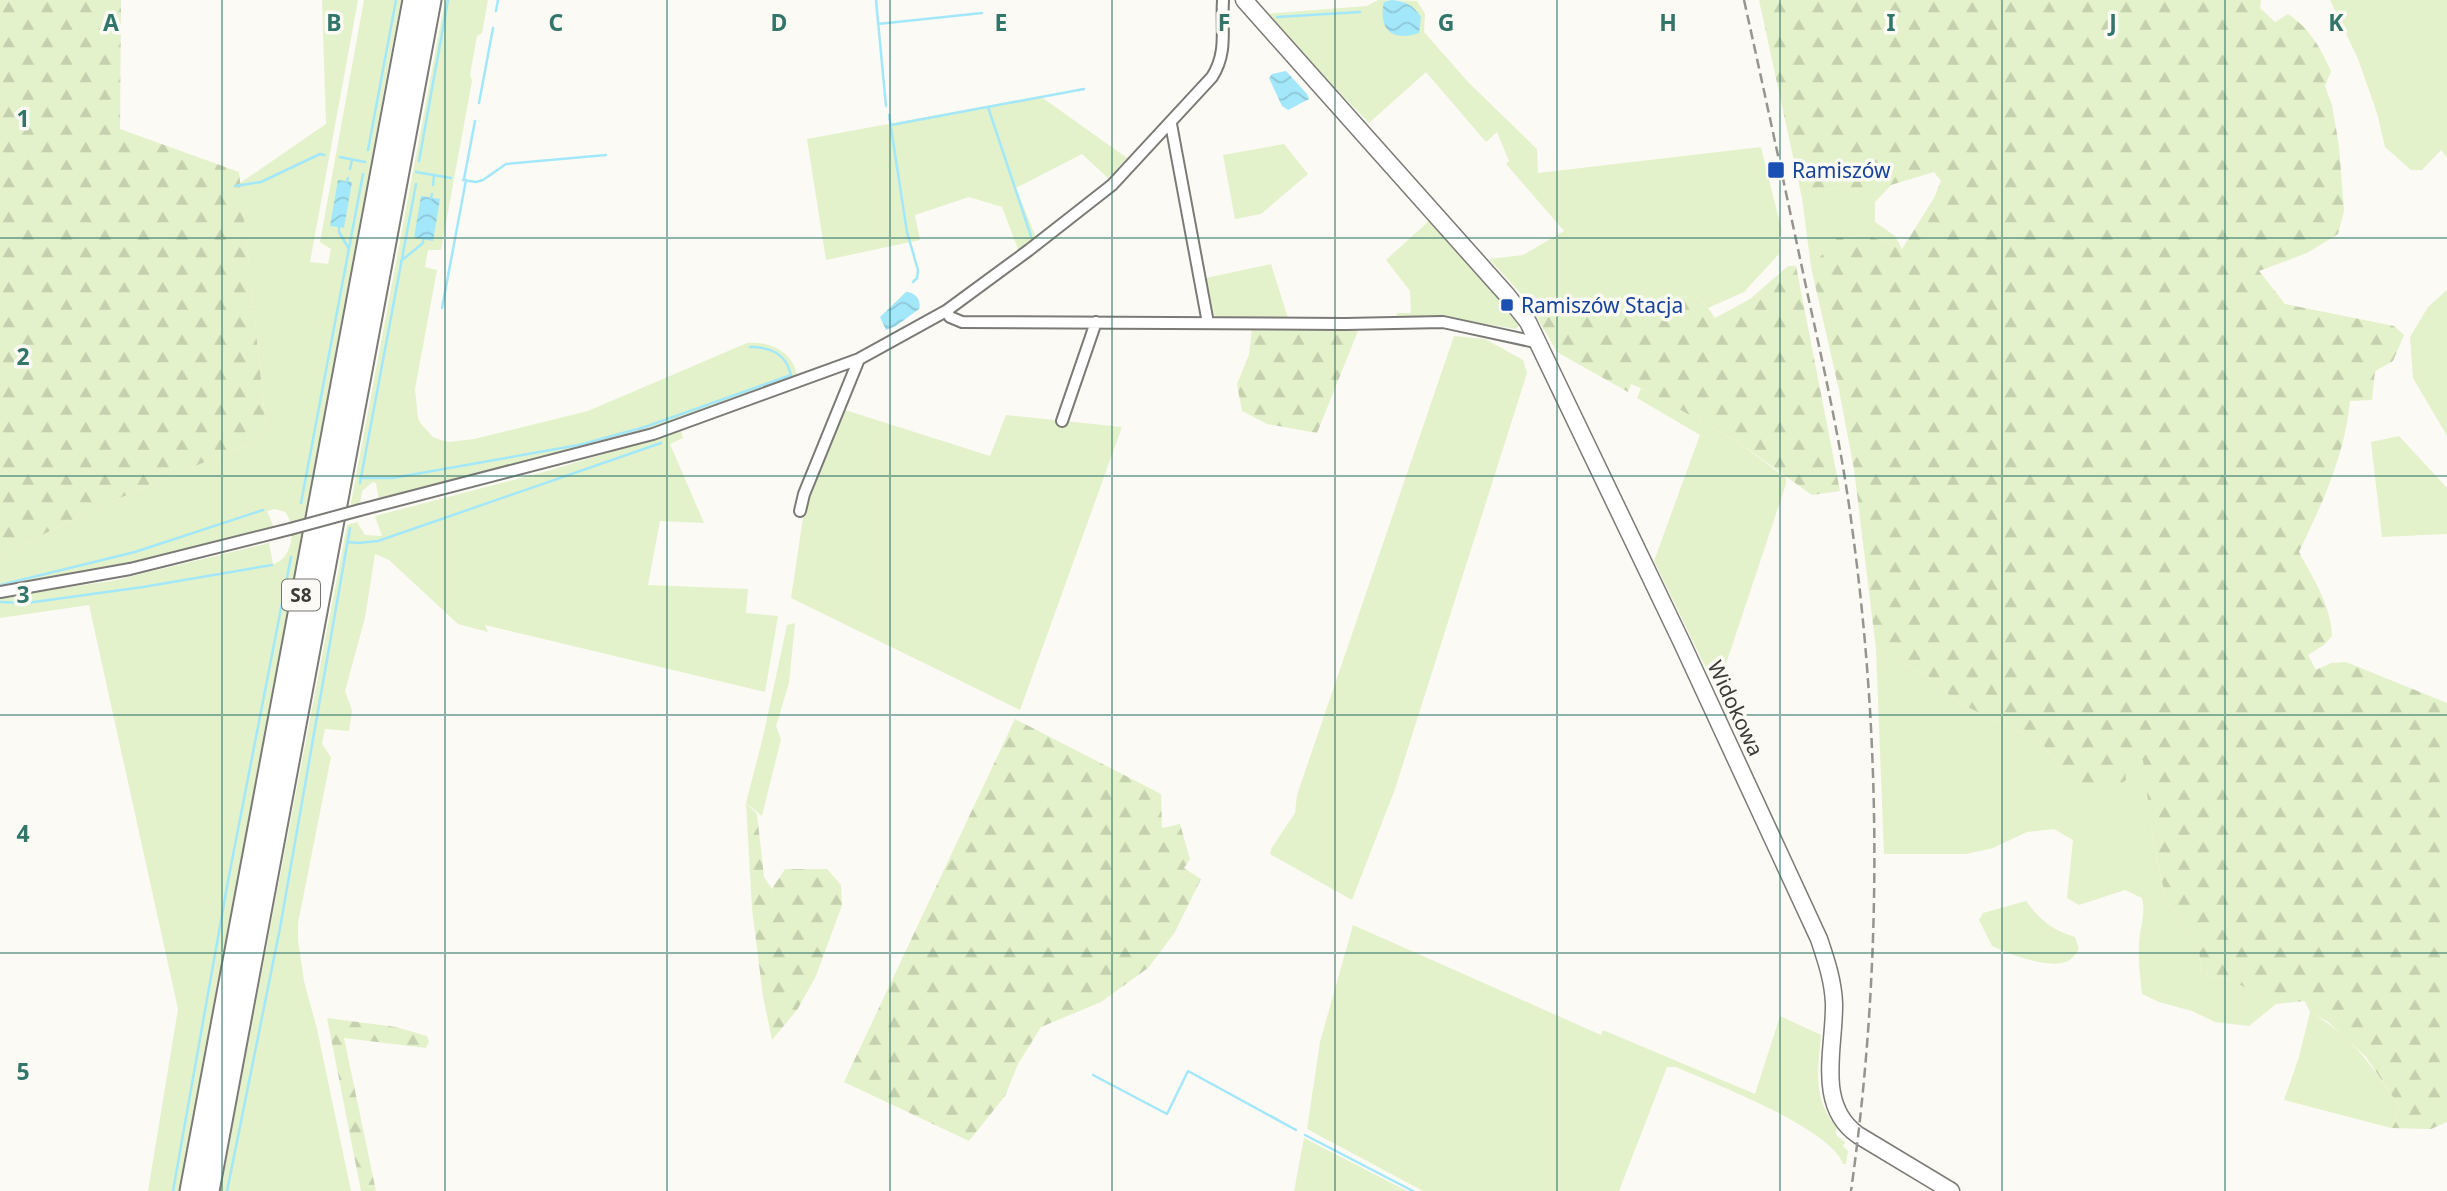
<svg xmlns="http://www.w3.org/2000/svg" width="2447" height="1191" viewBox="0 0 2447 1191" font-family="'Noto Sans',sans-serif">
<defs>
<pattern id="forest-firs" width="22" height="20" patternUnits="userSpaceOnUse" patternTransform="scale(1.75)"><rect width="22" height="20" fill="#e3f2ca"/><path d="M5 1l3.5 6h-7zM16 11l3.5 6h-7z" fill="#c4d0ae"/></pattern>
<pattern id="water-waves" width="16" height="10" patternUnits="userSpaceOnUse" patternTransform="scale(1.75)"><rect width="16" height="10" fill="#a3e7fa"/><path d="M0 5q4-4 8 0t8 0" fill="none" stroke="#8dc7d7"/></pattern>
</defs>
<rect width="100%" height="100%" fill="#fcfaf4"/>
<!-- green -->
<path fill="#e3f2ca" d="M322,0H358L310,262L328,264L331,249L320,242L364,0H401L180,1191H148L178,1009L89,605L0,618V597L112,581L269,543L273,564C293,559 297,526 285,512L275,509L267,511L274,528L165,556L0,588V558C85,509 177,474 267,436L240,183L326,124Z
M445,0H488L482,33L477,36L470,75L472,81L441,250H428L425,267L437,270L415,389L418,418L421,424L433,437L441,440L449,442L474,439L588,411L747,343C771,341 794,352 797,377L672,424L584,449L379,501L376,483L373,482L362,491L360,505L350,508Z
M1378,0H1391L1384,2H1406L1393,0L1417,1L1425,14L1424,32L1468,82L1537,149L1538,173L1761,147L1782,232L1779,237V254L1744,292L1708,308L1695,296L1527,300L1489,259L1523,255L1564,231L1506,164L1509,161L1497,132L1486,142L1426,72L1369,123L1264,14L1367,6Z
M2330,0H2447V158L2441,150L2422,170H2411L2385,147L2377,113L2358,59Z
M1040,96L1127,158L1108,178L1082,154L1016,188L1037,240L1018,249L1002,207L969,197L915,215L920,240L826,260L807,139Z
M1284,144L1308,174L1261,214L1235,219L1223,155Z
M1893,183L1875,202V222L1895,236L1902,249L1866,235L1837,238L1811,267L1802,198L1835,187L1864,193Z
M1429,221L1476,271L1519,325L1516,329L1463,320L1396,321L1397,313H1411L1410,291L1386,260Z
M1271,264L1288,318H1222L1214,315L1206,278Z
M2447,290V436L2413,378L2410,337L2428,307Z
M1454,336L1485,339L1523,360L1527,373L1395,789L1352,900L1270,854L1271,849L1295,813L1297,795Z
M1641,388L1738,442L1786,478V484L1717,691L1654,561L1700,435L1637,398Z
M842,409L990,456L1006,415L1122,427L1020,710L791,598L806,498Z
M681,431L683,438L670,444L704,523L660,521L648,585L748,589L746,613L778,616L765,692L485,625L488,632L458,624L389,560L375,554L365,618L345,691L352,710L349,731L325,729L322,744L331,757L298,923V940L304,981L317,1029L351,1191H220L347,525L357,522L365,535L382,536L375,516L551,470Z
M2399,436L2447,488V534L2382,537L2371,442Z
M795,623L789,683L776,726L781,739L762,816L746,803L763,737L787,625Z
M1876,649L1928,676L1957,702L2042,743L2068,780L2124,761L2144,759L2153,842L2166,899L2199,949L2201,974L2233,981L2276,1004L2249,1026L2215,1022L2192,1011L2159,1002L2142,994C2140,976 2138,960 2139,943C2140,926 2146,914 2142,898L2125,890L2079,905L2067,898L2073,840L2054,829L2027,832L1993,848L1966,854H1884Z
M2026,901C2040,920 2052,930 2075,937L2079,949C2076,953 2072,959 2068,961C2048,970 2010,954 1992,946L1979,920L1983,913Z
M1353,925L1601,1035L1603,1030L1755,1094L1780,1016L1821,1035C1818,1071 1812,1097 1836,1127V1135L1845,1142L1843,1146L1848,1151L1846,1164H1843C1831,1128 1712,1083 1676,1067H1667L1619,1191H1423L1307,1129L1320,1042Z
M2310,1012C2353,1037 2372,1066 2399,1106L2391,1128L2284,1100L2299,1057Z
M1304,1138L1407,1191H1294Z"/>
<!-- forest -->
<path fill="url(#forest-firs)" d="M0,0H121L120,129L239,172L267,436C177,474 85,509 0,558Z
M1759,0H2261L2260,8L2275,22L2288,14C2310,29 2320,47 2331,71L2325,86L2332,105L2339,146L2344,211L2338,234L2307,253L2259,271L2285,304L2394,326L2404,335L2393,361L2375,371L2372,400L2350,401C2345,455 2322,504 2299,552C2313,579 2331,604 2332,636L2324,645L2308,655L2316,670L2331,663L2346,662L2447,703V1122L2431,1129L2391,1128L2399,1106L2366,1057L2328,1022L2310,1012L2305,1001L2276,1004L2233,981L2201,974L2199,949L2166,899L2153,842L2143,760L2124,761L2126,780L2116,788L2092,793L2068,780L2042,743L1957,702L1928,676L1876,649L1854,469L1839,390L1811,267L1837,238L1866,235L1902,249L1934,198L1941,181L1934,172L1864,193L1835,187L1802,198Z
M1788,266H1796L1840,491L1812,495L1738,442L1641,388L1631,384L1628,392L1557,352L1527,300L1695,296L1708,308L1715,318L1750,299Z
M1252,328L1358,331L1317,433L1267,424L1242,411L1237,384L1249,355Z
M1015,719L1161,794L1162,828L1180,824L1190,859L1184,868L1201,879L1175,932L1148,968L1101,1002L1041,1027L1018,1064L1005,1096L969,1141L844,1082Z
M746,803L757,814L764,877L772,889L785,869H827L841,885L842,905L816,976L797,1010L772,1040L763,996L752,909Z
M327,1018L396,1027L427,1036L429,1042L426,1048L344,1038L376,1191H361Z"/>
<!-- water -->
<path fill="url(#water-waves)" d="M1391,0C1406,1 1413,5 1421,17L1419,33C1392,42 1378,30 1384,2Z
M1286,71L1307,94L1309,99L1288,110L1282,106L1269,78L1272,74Z
M338,180L352,182L344,228L330,226Z
M421,196L440,199L433,241L414,238Z
M906,292C915,292 922,300 919,309L896,326L886,330L880,317Z"/>
<g fill="none" stroke-linecap="round" stroke-linejoin="round">
<!-- stream -->
<path stroke="#a3e7fa" stroke-width="2.5" d="M876,0L886,106
M496,11L498,0
M1277,17L1360,12
M878,24L982,13
M479,103L493,28
M988,107L1031,236
M889,115L907,232L918,270L917,278L913,282
M891,125L1084,89
M368,150L396,0
M340,157L365,162
M419,161L448,0
M350,169L352,160
M416,172L451,178
M464,179L475,121
M463,180L476,182L483,180L506,164L606,155
M347,181L348,178
M433,185L434,175
M235,186L261,182L320,154L324,155
M431,198L432,194
M339,227V232L349,249
M401,261L423,243V239
M442,308L466,180
M360,478H393L579,445L645,427L791,375C786,353 770,347 750,347
M360,483L416,184
M301,503L363,174
M348,542L358,543L378,541L661,443
M0,585L135,552L263,510
M0,602L27,603L143,587L272,565
M1093,1075L1167,1114L1188,1071L1296,1130
M1305,1135L1413,1191
M173,1191L228,881L291,557
M227,1191L280,928L350,528"/>
<!-- street casing -->
<g stroke="#7c7a76" stroke-width="14">
<path id="street" d="M1171,124L1208,323
M946,311L950,317L962,322L1345,324L1443,322L1540,343
M1062,421L1096,322
M360,510L653,434L859,359L946,311L1029,250L1112,185L1212,77C1228,52 1221,29 1223,0
M800,511L804,494L859,359
M0,592L130,569L290,529"/>
</g>
<!-- secondary casing -->
<g stroke="#7c7a76" stroke-width="19">
<path id="secondary" d="M1244,0L1506,294L1528,322L1682,643L1819,939C1826,960 1833,980 1834,1003C1835,1047 1815,1105 1858,1135L1951,1191"/>
</g>
<!-- highway casing -->
<g stroke="#7c7a76" stroke-width="23">
<path id="highway" d="M190,1191L413,0
M209,1191L431,0"/>
</g>
<!-- street -->
<use href="#street" stroke="#fff" stroke-width="10"/>
<!-- secondary -->
<use href="#secondary" stroke="#fff" stroke-width="16"/>
<!-- highway -->
<use href="#highway" stroke="#fff" stroke-width="19"/>
<!-- rail -->
<path stroke="#959490" stroke-width="2.5" stroke-dasharray="10 5" stroke-linecap="butt" d="M1744,0C1766,99 1787,197 1808,296C1825,373 1842,449 1852,527C1882,747 1882,971 1851,1191"/>
<!-- street-bridge casing -->
<g stroke="#7c7a76" stroke-width="14" stroke-linecap="butt">
<path id="street-bridge" d="M290,529L360,510"/>
</g>
<!-- street-bridge -->
<use href="#street-bridge" stroke="#fff" stroke-width="10"/>
</g>
<!-- grid -->
<path fill="none" stroke="#327669" stroke-width="2" stroke-opacity="0.55" d="M222,0V1191M445,0V1191M667,0V1191M890,0V1191M1112,0V1191M1335,0V1191M1557,0V1191M1780,0V1191M2002,0V1191M2225,0V1191M0,238H2447M0,476H2447M0,715H2447M0,953H2447"/>
<!-- markers -->
<g fill="#1a4fb4" stroke="#fcfaf4" stroke-width="2.5">
<rect x="1767" y="161" width="18" height="18" rx="3.5"/>
<rect x="1500" y="298" width="14" height="14" rx="3.5"/>
</g>
<g text-anchor="middle" dominant-baseline="central" stroke-width="7" stroke-linejoin="round" paint-order="stroke">
<!-- shield labels -->
<rect fill="#fcfaf4" stroke="#767471" stroke-width="2" x="282" y="579.5" width="38" height="31" rx="5"/>
<g font-size="19" font-weight="bold" fill="#3c3b39">
<text x="301" y="595">S8</text>
</g>
<!-- transit labels -->
<g font-size="21" fill="#164399" stroke="#fcfaf4" text-anchor="start">
<text x="1792" y="170">Ramiszów</text>
<text x="1521" y="305">Ramiszów Stacja</text>
</g>
<!-- street labels -->
<g font-size="21" fill="#3c3b39" stroke="#fcfaf4">
<text transform="translate(1736 708) rotate(65)">Widokowa</text>
</g>
</g>
<g font-size="23" text-anchor="middle" font-weight="bold" fill="#327669" stroke="#fcfaf4" stroke-width="7" stroke-linejoin="round" paint-order="stroke">
<text x="111" y="31">A</text>
<text x="334" y="31">B</text>
<text x="556" y="31">C</text>
<text x="779" y="31">D</text>
<text x="1001" y="31">E</text>
<text x="1224" y="31">F</text>
<text x="1446" y="31">G</text>
<text x="1668" y="31">H</text>
<text x="1891" y="31">I</text>
<text x="2113" y="31">J</text>
<text x="2336" y="31">K</text>
<text x="23" y="127">1</text>
<text x="23" y="365">2</text>
<text x="23" y="603">3</text>
<text x="23" y="842">4</text>
<text x="23" y="1080">5</text>
</g>
</svg>
